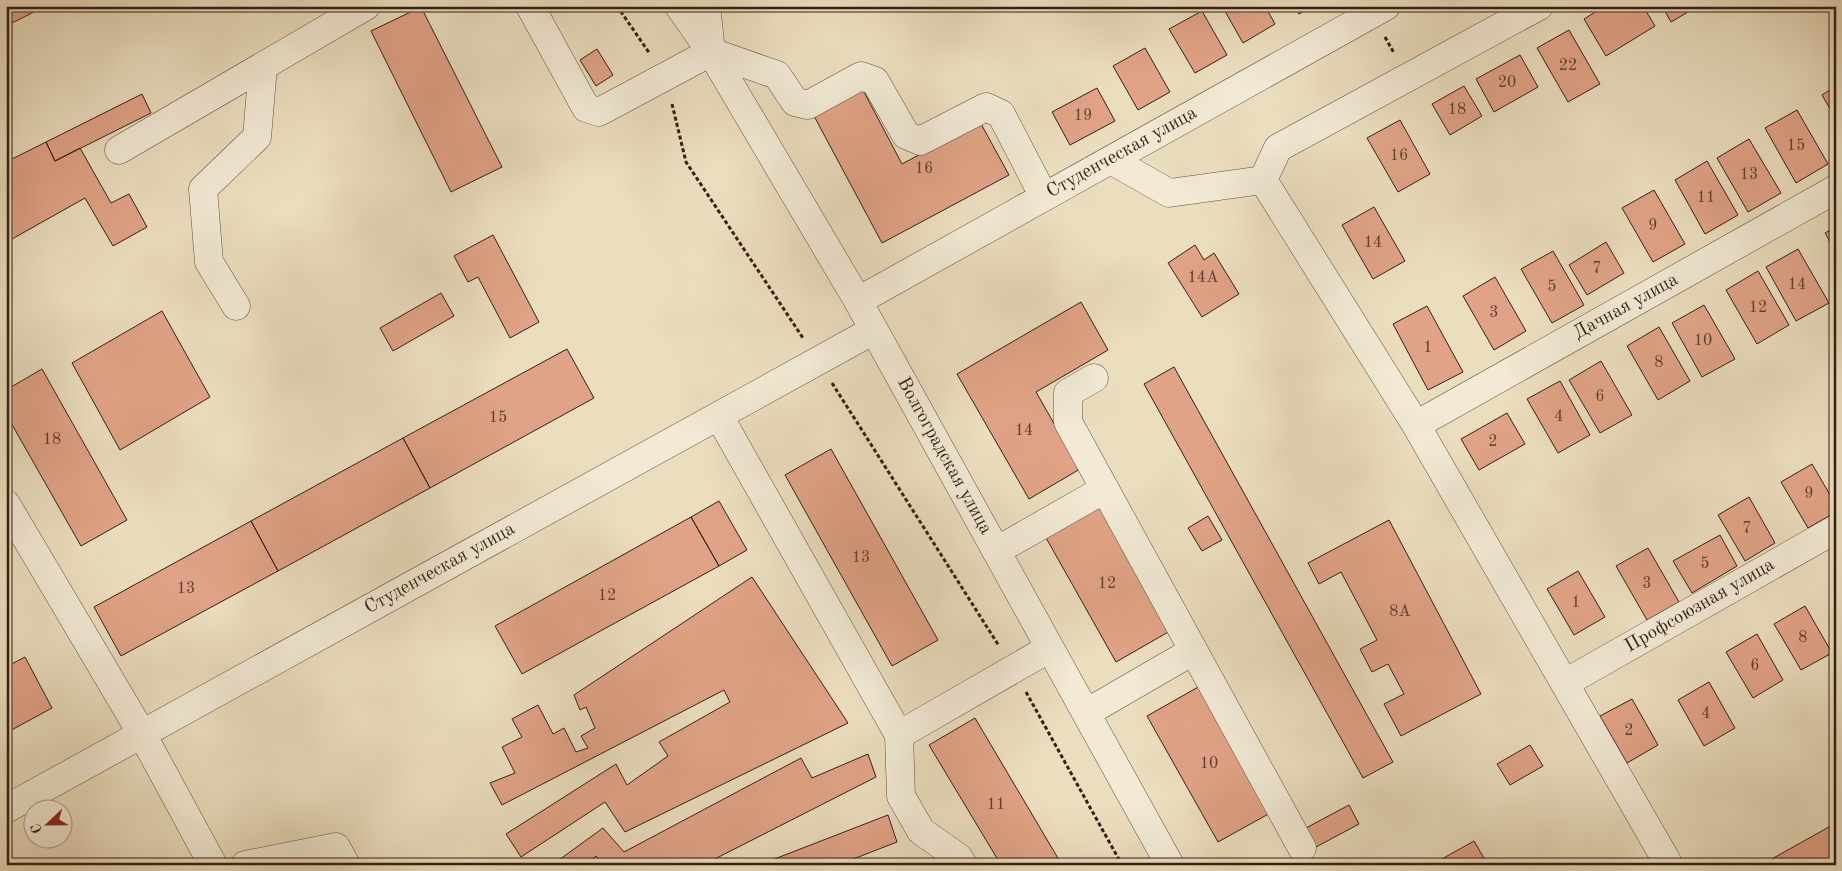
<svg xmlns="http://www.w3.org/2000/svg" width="1842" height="871" viewBox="0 0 1842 871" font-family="'Old Standard TT',serif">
<rect width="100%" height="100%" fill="#ebdebf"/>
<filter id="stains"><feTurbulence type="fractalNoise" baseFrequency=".004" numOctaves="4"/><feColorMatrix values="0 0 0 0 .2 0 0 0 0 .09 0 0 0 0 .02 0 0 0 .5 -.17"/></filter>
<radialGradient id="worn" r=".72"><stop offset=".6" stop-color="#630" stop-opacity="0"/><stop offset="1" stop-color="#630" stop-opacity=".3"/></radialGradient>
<!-- building -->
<path fill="#e1a387" stroke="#331f16" d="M6,6H46L6,26Z
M1222,6H1265L1275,24L1243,43Z
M1294,6H1313L1299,14Z
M1605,6H1643L1655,26L1606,56L1584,19Z
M1662,6H1698L1671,22Z
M421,7L502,167L451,192L371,31Z
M1202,11L1227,55L1195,73L1169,29Z
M1569,30L1600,84L1568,102L1537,48Z
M1145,48L1170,92L1138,110L1113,66Z
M597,49L613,75L596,86L580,60Z
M1520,55L1538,87L1494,112L1476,79Z
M1464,86L1482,116L1450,135L1432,104Z
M1836,86V119L1822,95Z
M1097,88L1115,121L1070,145L1052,112Z
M863,90L902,164L980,122L1009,175L882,243L814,116Z
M142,94L151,113L55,161L46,142Z
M1797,110L1828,164L1796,183L1765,128Z
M1400,120L1430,174L1398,192L1367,138Z
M1749,139L1781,193L1748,212L1717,158Z
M46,142L55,161L80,148L111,203L129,194L147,227L113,246L85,198L12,239L6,228V162Z
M1707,161L1738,215L1705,234L1675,180Z
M1654,190L1685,244L1653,262L1622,208Z
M1374,207L1405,261L1373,279L1342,225Z
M1836,227V252L1825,233Z
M493,235L539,322L510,338L478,277L468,282L454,256Z
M1606,242L1624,273L1587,295L1569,265Z
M1195,245L1204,260L1214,253L1239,294L1202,317L1168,263Z
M1798,249L1829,303L1796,321L1766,267Z
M1553,251L1584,305L1552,323L1521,269Z
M1758,271L1789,325L1757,344L1726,290Z
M1495,277L1526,331L1494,350L1463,296Z
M441,293L454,316L393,351L380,328Z
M1081,302L1108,350L1036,392L1080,469L1029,499L957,374Z
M1704,305L1735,359L1702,377L1672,323Z
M1427,306L1463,372L1428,390L1393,324Z
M162,311L210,397L120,450L72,363Z
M1659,327L1690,381L1658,400L1627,346Z
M567,349L594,398L430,488L403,438Z
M1601,361L1632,415L1600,433L1569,380Z
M1174,367L1393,762L1363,778L1144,384Z
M42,369L127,520L81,546L6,414V390Z
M1560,381L1590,435L1558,453L1527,399Z
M1507,413L1525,444L1479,470L1461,439Z
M403,438L430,488L278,571L251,521Z
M831,449L938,640L892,666L785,475Z
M1812,464L1836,505V512L1808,528L1781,482Z
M1749,497L1775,543L1745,561L1718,515Z
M719,501L747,550L719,566L691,517Z
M1098,505L1170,631L1116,662L1045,536Z
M1208,516L1222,540L1202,551L1188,528Z
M691,517L719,566L522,674L495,626Z
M1389,520L1481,694L1401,736L1384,704L1404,694L1388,664L1372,672L1360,649L1377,640L1341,572L1319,584L1308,563Z
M251,521L278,571L121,656L94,607Z
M1720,535L1737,566L1692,593L1673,561Z
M1648,548L1679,602L1647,620L1616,566Z
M1578,571L1605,617L1574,635L1547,589Z
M752,577L848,723L625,832L605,802L521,857L506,834L616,764L627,785L668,756L659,742L730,702L724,690L502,805L490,783L515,773L502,747L522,737L512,719L538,705L553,734L564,728L576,752L588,748L581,736L595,728L586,707L580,710L574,695Z
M1805,606L1832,653L1801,670L1774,624Z
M1757,634L1783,680L1753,698L1726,652Z
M25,657L52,708L6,733V667Z
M1709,682L1735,728L1704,746L1678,700Z
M1200,686L1272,812L1218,842L1147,716Z
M1632,699L1658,745L1627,763L1600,716Z
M975,718L1062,865H1001L929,745Z
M1530,745L1543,766L1510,785L1497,764Z
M868,754L876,777L703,865H603L596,856L585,865H552L603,828L624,852L801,758L812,778Z
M1349,805L1359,824L1316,847L1306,828Z
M888,815L897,842L838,865H759Z
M1836,823V865H1761Z
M1474,841L1488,865H1431Z"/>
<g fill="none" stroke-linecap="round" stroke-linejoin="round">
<!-- minor casing -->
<g stroke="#614f40" stroke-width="29">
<path id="minor" d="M530,6L586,108L599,112L711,52L777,75L795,102L808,105L861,76L875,81L906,135L920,141L986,107L1001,114L1044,197
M679,6L711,52L858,301L1170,865
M706,6L711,51
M119,150L366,6
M1111,160L1169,193L1263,180L1416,425L1669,865
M1263,180L1278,148L1539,6
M858,301L1386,6
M236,306L209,262L203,189L257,137L263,66
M1094,378L1068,393V422L1302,848
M719,416L899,735L1050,648
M1416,425L1836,189
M6,504L142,734L213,865
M996,551L1105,489
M1565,683L1836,529
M1086,713L1193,651
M899,735L901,796L921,831L958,857L963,865
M6,809L874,330
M245,865L336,847L346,865"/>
</g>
<!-- path -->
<path stroke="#331f16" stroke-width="3" stroke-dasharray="4 2.5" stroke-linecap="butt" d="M617,6L650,54
M1385,37L1394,53
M672,104L686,162L803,338
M832,383L999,646
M1026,692L1122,865"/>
<!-- minor -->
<use href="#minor" stroke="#f2ead5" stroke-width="28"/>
</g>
<g text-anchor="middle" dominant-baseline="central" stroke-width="4" stroke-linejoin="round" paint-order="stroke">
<!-- number labels -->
<g font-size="16" fill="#5e4032">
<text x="1568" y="66">22</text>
<text x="1507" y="83">20</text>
<text x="1457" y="110">18</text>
<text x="1083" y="116">19</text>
<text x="1796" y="146">15</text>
<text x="1399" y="156">16</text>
<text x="924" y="169">16</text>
<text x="1749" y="175">13</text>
<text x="1706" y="198">11</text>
<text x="1653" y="226">9</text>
<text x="1373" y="243">14</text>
<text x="1597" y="269">7</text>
<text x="1203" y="278">14А</text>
<text x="1797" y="285">14</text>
<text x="1552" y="287">5</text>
<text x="1758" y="308">12</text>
<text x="1494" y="313">3</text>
<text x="1703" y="341">10</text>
<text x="1428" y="348">1</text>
<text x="1659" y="363">8</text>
<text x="1600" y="397">6</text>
<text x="1559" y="417">4</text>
<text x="498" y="418">15</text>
<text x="1024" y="431">14</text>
<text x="52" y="440">18</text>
<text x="1493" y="442">2</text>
<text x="1809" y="494">9</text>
<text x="1747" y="529">7</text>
<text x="861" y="558">13</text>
<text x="1705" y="564">5</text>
<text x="1107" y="584">12</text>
<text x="1647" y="584">3</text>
<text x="186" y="589">13</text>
<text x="607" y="596">12</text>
<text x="1576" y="603">1</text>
<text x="1400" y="612">8А</text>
<text x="1803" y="638">8</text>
<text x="1755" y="666">6</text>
<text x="1706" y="714">4</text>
<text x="1629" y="731">2</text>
<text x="1209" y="764">10</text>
<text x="996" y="805">11</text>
</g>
<!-- street labels -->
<g font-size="19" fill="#331f16" stroke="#f2ead5">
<text transform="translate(1122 153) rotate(-29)">Студенческая улица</text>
<text transform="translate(1626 307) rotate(-29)">Дачная улица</text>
<text transform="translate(944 456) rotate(61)">Волгоградская улица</text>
<text transform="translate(440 569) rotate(-29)">Студенческая улица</text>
<text transform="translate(1700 606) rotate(-30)">Профсоюзная улица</text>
</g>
</g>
<!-- margin -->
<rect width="1842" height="871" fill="none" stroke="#ebdebf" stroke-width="25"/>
<rect x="8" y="8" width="1827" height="856" fill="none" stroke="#331f16" stroke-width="2.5"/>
<rect x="12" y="12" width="1817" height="846" fill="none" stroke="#331f16"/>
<!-- north arrow -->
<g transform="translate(48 824) rotate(248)"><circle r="24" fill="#f2ead5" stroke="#a69989"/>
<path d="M0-4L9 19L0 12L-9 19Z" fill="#8f2418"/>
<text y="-8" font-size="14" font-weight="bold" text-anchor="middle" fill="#331f16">С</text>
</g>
<rect width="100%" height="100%" filter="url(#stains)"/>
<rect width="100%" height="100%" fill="url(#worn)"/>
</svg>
